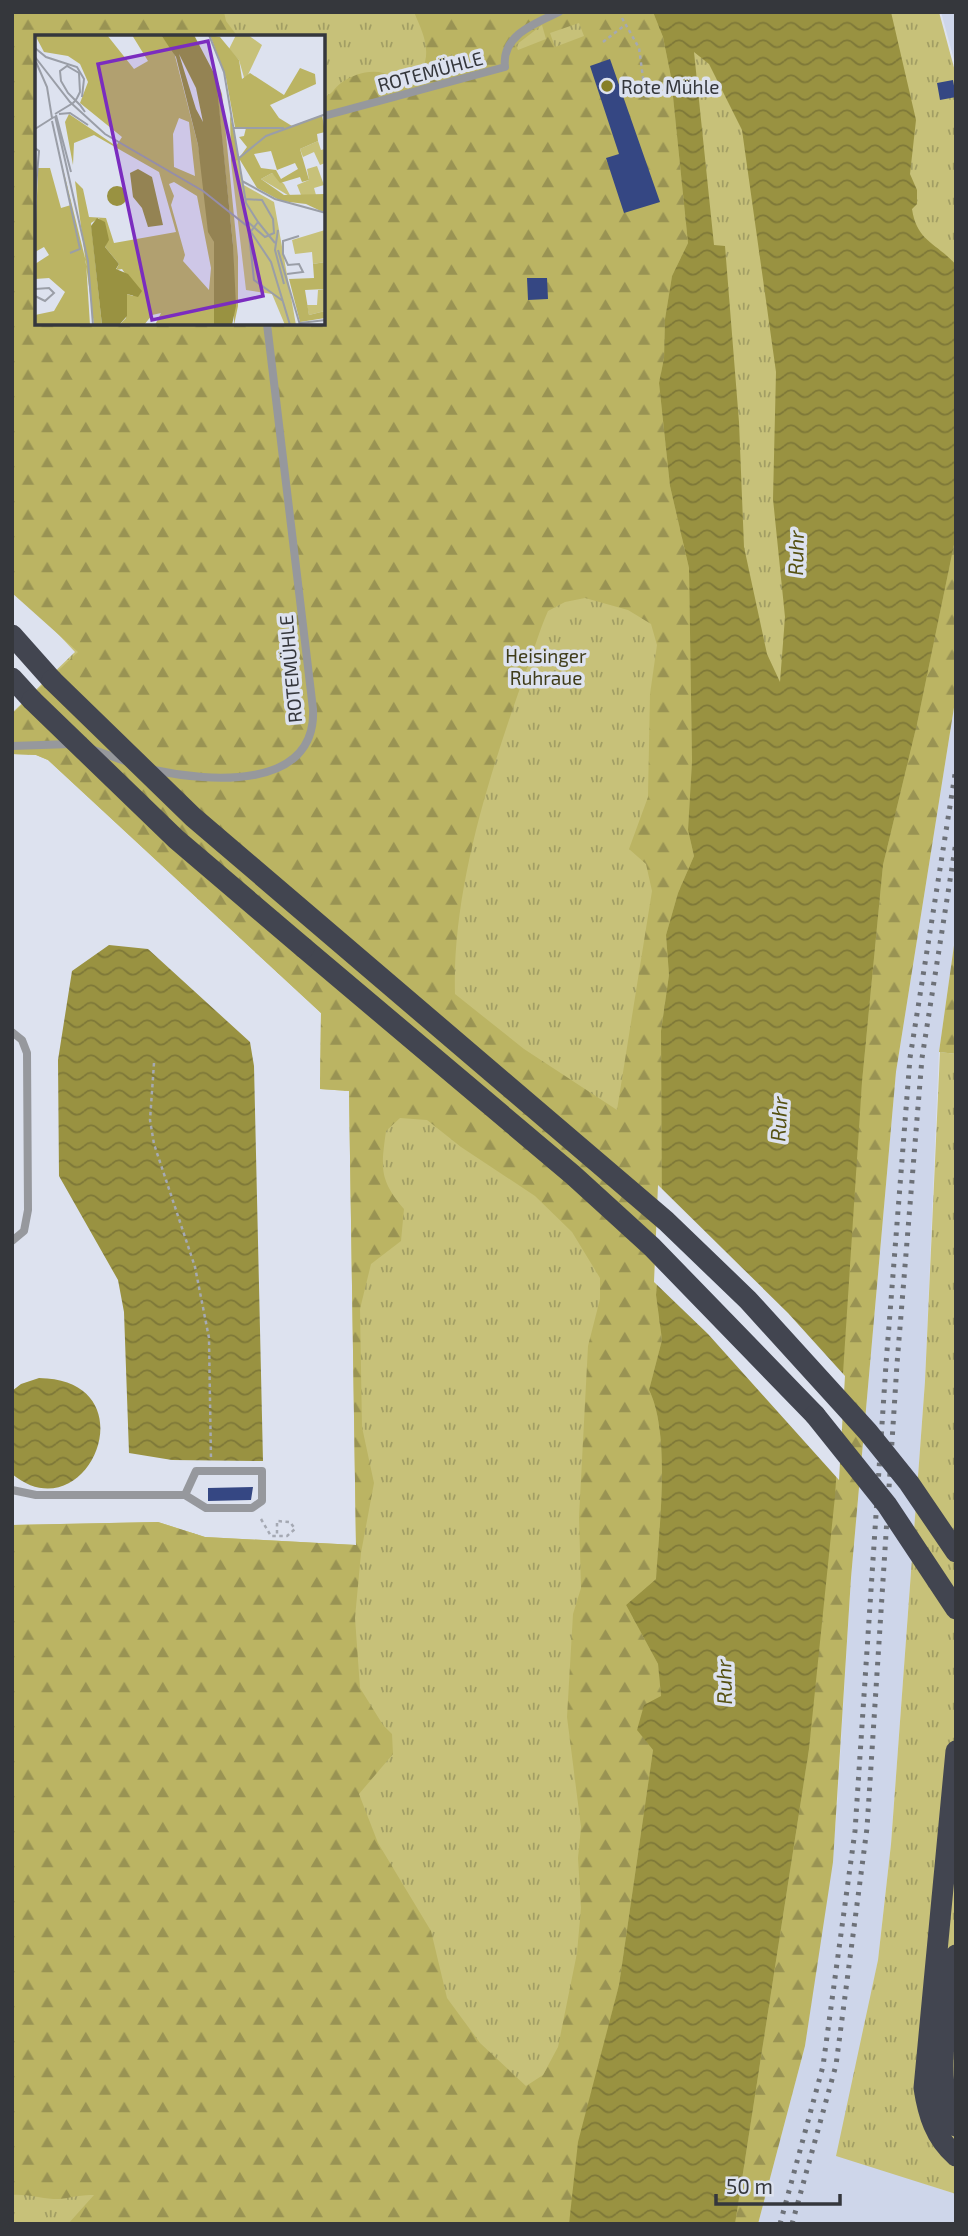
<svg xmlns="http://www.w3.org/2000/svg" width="968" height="2236" viewBox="0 0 968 2236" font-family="'Exo 2',sans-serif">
<defs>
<pattern id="grass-tufts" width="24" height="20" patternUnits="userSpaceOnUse" patternTransform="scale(1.75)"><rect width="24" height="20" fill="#c7c179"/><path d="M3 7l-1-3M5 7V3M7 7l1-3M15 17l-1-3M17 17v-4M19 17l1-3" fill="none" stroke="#a29e64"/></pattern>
<pattern id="forest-firs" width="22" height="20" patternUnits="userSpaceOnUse" patternTransform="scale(1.75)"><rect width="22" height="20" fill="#bbb463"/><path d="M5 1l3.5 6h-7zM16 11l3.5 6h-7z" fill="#999353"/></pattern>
<pattern id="water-waves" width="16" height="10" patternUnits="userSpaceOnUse" patternTransform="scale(1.75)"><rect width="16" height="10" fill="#999241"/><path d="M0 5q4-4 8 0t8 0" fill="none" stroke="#7e7838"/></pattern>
</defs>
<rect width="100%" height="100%" fill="#dde2ef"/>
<!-- built -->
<path fill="#ced6ea" d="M941,12H956V67Z
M956,695V931L939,1052L925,1381L891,1844L878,1960L841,2156L956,2194V2224H758L805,2046L836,1822L851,1578L896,1072Z"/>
<!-- grass -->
<path fill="url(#grass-tufts)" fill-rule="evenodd" d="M12,12H939L956,75V684L894,1060L753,2224H12V1525L158,1522L205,1537L356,1545L349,1091L320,1089L321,1013L48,760L36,755L12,754V713L75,652L12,585ZM37,37H324V324H37Z
M940,1052L956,1054V2194L836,2156L878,1960L891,1844L925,1381Z"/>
<!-- forest -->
<path fill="url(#forest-firs)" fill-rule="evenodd" d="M12,12H224L226,21L238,37H37V324H324V97C332,95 334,88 341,83C357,72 378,67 394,78L422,70C432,50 422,31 414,12H653L663,37L671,77L688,243L672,276L665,319L664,358L659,383L670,486L689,568L692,761L688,830L694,856L678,893L666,935L669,975L661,1031L662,1230L656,1295L662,1340L649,1390C671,1434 659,1528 656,1579L626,1605L658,1664L661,1696L637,1729L653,1750L619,1985L600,2060L569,2224H68L94,2195C79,2194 64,2200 53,2199C39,2198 27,2194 12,2195V1525L158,1522L205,1537L356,1545L349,1091L320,1089L321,1013L48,760L36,755L12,754V714L78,652L12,593ZM579,23L584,36L555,47L550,33ZM542,25L546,39L518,50L516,45ZM585,598L628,610L651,624L657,645L650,694L648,797L629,849L646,864L652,891L617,1110L524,1049L455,994C452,887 491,770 526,671C534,651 539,631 548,611L565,602ZM400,1118L427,1120L461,1147L535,1196L572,1232L600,1278V1299L588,1346L579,1517L581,1588L573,1614L567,1717L581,1827L578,1858L581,1908L577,1953L558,2047L543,2075L526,2086L480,2043L447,1998L431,1931L378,1843L359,1794L393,1754L392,1734L383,1725L360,1688L355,1618L361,1553L374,1483L362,1427L360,1309L371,1264L401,1241L404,1209C379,1180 381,1168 386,1131Z
M956,535V695L896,1072L851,1578L833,1862L805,2046L758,2224H735L809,1749L862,1082L883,865L917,724Z
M956,931V1054L939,1052Z"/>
<!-- water -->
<path fill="url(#water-waves)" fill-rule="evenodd" d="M653,12H891L916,120L910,174L917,190V204L912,209C917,242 936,242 956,265V535L917,724L883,865L862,1082L835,1496L809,1749L735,2224H569L578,2142L619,1985L653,1750L637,1730L644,1705L661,1696L658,1664L626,1605L656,1579C659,1528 671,1434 649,1390L662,1340L656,1295L662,1230L661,1031L669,975L666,935L678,893L694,856L688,830L692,761L689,568L670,486L659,383L664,358L665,319L672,276L688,243L671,77L663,37ZM694,52L709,64L742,130L776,372L773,499L785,617L780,682L767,654L744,547L739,422L725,246L714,245Z
M109,945L148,949L250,1042L254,1066L263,1461L172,1460L129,1453L124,1312L118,1280L59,1176L58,1060L72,971Z
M39,1378C153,1380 87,1536 12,1474V1391L21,1384Z"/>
<!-- pier -->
<path fill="#dde2ef" d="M658,1185L788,1313L845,1376L839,1480L708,1334L654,1282Z"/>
<!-- building -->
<path fill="#354783" d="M610,59L660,202L624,213L606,158L619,154L590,66Z
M953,80L956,97L940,100L937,83Z
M527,278H547L548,299L528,300Z
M253,1487L251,1500L208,1501V1488Z"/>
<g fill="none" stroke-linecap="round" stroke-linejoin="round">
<!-- path -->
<path stroke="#a5a9b3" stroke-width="2.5" stroke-dasharray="3.5 3.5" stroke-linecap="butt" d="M622,18L639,48L645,93
M603,42L625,25
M154,1063L150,1120L154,1144L195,1267L209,1338L211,1460
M261,1519L271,1536H287L295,1529L290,1522L277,1521V1536"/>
<!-- lane -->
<path stroke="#96989d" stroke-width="8" d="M324,116L505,67C501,35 536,23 559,12
M12,746L71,744
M91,749L125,761
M154,770C208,782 317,791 313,709L267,324
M12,1032L22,1040L27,1053L28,1210L24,1231L12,1241
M12,1490L36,1495H185L206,1508H252L262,1501V1471H196L185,1495"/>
<!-- highway -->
<path stroke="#424550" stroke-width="21" d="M12,635L52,680
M12,678L32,700
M304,948L573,1175L652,1247L815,1415
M956,1751L924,2088C928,2114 935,2138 956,2156
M956,1955C950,2004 930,2083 956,2126"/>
<!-- rail -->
<path stroke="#6d7178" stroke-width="5" stroke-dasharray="3.5 7" stroke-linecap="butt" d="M780,2224L823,2066L855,1831L886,1364L910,1058L956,768
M792,2224L836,2065L867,1828L897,1364L922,1058L956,842"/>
<!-- highway-bridge -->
<path stroke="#424550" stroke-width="21" d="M52,680L193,817L666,1221L748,1300L868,1432L909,1483L956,1552
M32,700L176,839L304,948
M815,1415L887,1505L956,1609"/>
</g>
<!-- markers -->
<circle fill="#867f26" stroke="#dde2ef" stroke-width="2.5" cx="607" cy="86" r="7"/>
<g text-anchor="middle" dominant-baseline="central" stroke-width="7" stroke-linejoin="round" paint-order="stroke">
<!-- street labels -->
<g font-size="19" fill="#35373c" stroke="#dde2ef">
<text transform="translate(430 71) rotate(-15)">ROTEMÜHLE</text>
<text transform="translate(290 669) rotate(-95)">ROTEMÜHLE</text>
</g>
<!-- poi labels -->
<g font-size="19" fill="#35373c" stroke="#dde2ef" text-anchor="start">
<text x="621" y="86">Rote Mühle</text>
</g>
<!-- park labels -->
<g font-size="19" fill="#3f3c19" stroke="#dde2ef">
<text x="546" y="655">Heisinger<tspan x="546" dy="22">Ruhraue</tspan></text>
</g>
<!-- water labels -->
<g font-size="21" font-style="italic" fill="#555011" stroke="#dde2ef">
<text transform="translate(795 553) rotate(-89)">Ruhr</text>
<text transform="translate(778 1119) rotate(-87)">Ruhr</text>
<text transform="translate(723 1682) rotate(-91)">Ruhr</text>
</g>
</g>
<!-- overview -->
<g transform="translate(35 35)">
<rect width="290" height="290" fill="#dde2ef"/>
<path d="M201,0H213L227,10L210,46L204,25L194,14ZM283,106L286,115L290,114V128L285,130L279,117L268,122L265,114ZM204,125L207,149L239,167L261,290H250L237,259L211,255L196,127ZM282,131L289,150L279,153L281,160H266L262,150L274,145L272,134ZM237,138L249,149L256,162L226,144ZM290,195V227L278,229L277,217L260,219L257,205ZM290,254V276L274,280L272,270H282L283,255Z" fill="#c7c179"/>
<path d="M0,0H72L99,34L113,26L97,0H126L139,17L163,110L179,207V290H120L126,278L117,280L109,290H84L91,283L92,259L98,261L100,253L87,234L81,235L84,229L70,212L72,207L64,183L56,188L67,290H59L40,146L48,154L54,182L71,183L79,208L141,197L124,137L59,100L39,108L38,130L30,87L34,79L81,111L87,102L45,68L53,47L45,29L33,21L9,17ZM144,83L154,87L160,141L139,132L138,99ZM139,147L162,161L176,233L174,255L148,226L150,220L136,170L139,161L134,149ZM175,0L185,2L204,25L207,44L215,38L249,60L265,33L280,39L281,49L235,70L244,83L257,91L287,80L290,97L282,99L283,106L265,114L274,145L267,147L265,142L245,148L237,138L226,144L249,160L290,159V178L271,169L246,166L222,153L205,125L196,127L195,79L204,123L212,112L204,102L209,101L211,93L200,92L191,43ZM236,116L242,135L260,128L263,134L246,144L241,135L226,133L219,119ZM180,38L187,59L203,222V271L199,290L198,210ZM19,97L51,227L55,290H0V280L19,276L30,257L14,243L0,244V229L14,220L9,212L0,217L3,133H15L26,173L36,170ZM290,227V254L270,255L274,280L290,276V283L265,287L254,244L279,243L278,229Z" fill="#bbb463" fill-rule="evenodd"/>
<path d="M126,0H159L181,42L198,210L201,271L197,290H179V207L173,197L163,110L141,22ZM144,19L161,53L168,87L161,74ZM103,134L117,142L128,190L113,192L107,173L98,162L95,138ZM72 161a10 10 0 1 1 20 0a10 10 0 1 1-20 0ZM62,183L70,187L74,205L70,212L84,229L81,234L93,239L107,256L103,262L92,259V281L84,290H67L56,191Z" fill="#999241" fill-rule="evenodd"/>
<path fill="none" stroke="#9a9ea7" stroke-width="2" d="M174,0L189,37L211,168L223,187M0,13L11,22L42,32L49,44L47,62M0,22L35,67L70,99L168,156L212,191L236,227L255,290M1,27L12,52L17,83M20,79L38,68L40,66L42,63L45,57L44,38L32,31L25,36L26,46L33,58L45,70L50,77M24,79L35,78L53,90M21,80L36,137M20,81L53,226L58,290M17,86L45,214L35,218M199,93H249M0,94L19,82M0,113L4,116L0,165M204,123L231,101L291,79M207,146L240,164L291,178M210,164L227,165L238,184L239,198L230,202L213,187M223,187L240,208M223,187L214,199L219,245L248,266M243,195L240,215L249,249M243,215L265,290M252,239L268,237L264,229L253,230L248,219V206L264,201M0,254L14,253L19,258L10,266L0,261M265,288L291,285"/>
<path fill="#7b2cbf" fill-opacity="0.15" stroke="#7b2cbf" stroke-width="3.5" d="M173,6L228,261L117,285L63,29Z"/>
<rect width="290" height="290" fill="none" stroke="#35373c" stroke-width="3.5"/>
</g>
<!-- border -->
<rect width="968" height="2236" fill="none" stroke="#35373c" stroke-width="28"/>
<!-- scale -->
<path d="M716 2194v10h124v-10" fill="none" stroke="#35373c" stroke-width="3.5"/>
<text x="726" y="2194" font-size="21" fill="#35373c" stroke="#dde2ef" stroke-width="5" paint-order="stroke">50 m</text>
</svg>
